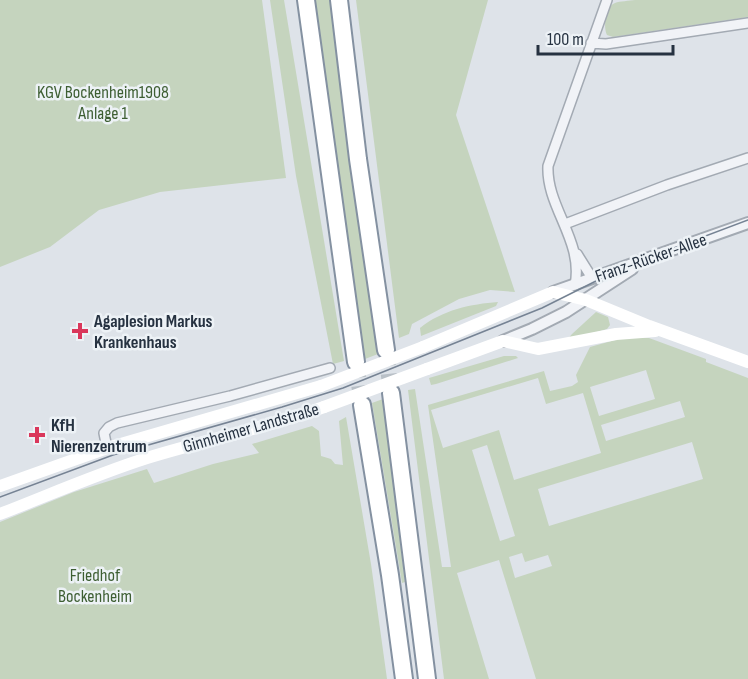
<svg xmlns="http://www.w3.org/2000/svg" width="748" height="679" viewBox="0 0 748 679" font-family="'Sofia Sans Condensed',sans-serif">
<rect width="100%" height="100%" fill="#dee3e9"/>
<!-- green -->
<path fill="#c5d4be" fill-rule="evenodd" d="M0,0H262L286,178L160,192L99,210L50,247L0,267Z
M270,0H284L344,361L333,364L296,176Z
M314,0H330L358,220L378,354L365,359Z
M356,0H488L456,115L515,292L490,290L459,299L412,324L409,334L399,338Z
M635,0H748V17L613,37L607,35C603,27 605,7 615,3C620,1 629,1 635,0Z
M498,302L496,306L421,336L420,328C442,310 471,304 498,302Z
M596,312L608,317L610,325L607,329L566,341L572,334Z
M626,337L649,338L706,359V362L748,378V679H536L499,560L457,573L489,679H444L408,390L415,389L442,567H451L428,405L544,371L550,391L572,386L578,382L576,375L590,347ZM646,370L655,399L599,416L590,387ZM538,378L546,404L583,393L601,453L514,480L499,430L443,448L431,410ZM680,401L685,417L606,441L601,425ZM692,442L703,479L549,526L538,489ZM487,445L515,536L500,541L472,450ZM522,553L525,562L548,555L552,566L515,578L509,557Z
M504,356H516L518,358L436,384L431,385L429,378Z
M383,399L405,582L402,583L372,403Z
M346,417L371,564L387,679H0V522L74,492L147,469L154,483L213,464L259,453L252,444L312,426L319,431L321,456L331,459L335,464L343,465L339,421Z"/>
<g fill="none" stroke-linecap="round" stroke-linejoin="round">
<!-- motorway-tunnel -->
<path stroke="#b9c0c7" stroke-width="16" stroke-dasharray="16 8" stroke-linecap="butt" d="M386,350L391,393
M356,362L362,405"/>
<!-- minor casing -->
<g stroke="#a3aab3" stroke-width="12">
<path id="minor" d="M591,43L606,44L748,23
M565,224L667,185L748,158
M577,254L592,278
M575,285C584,241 546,207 548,166L607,0
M107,448L104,433L109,427L117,423L230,396L330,368"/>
</g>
<!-- tertiary casing -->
<g stroke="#a3aab3" stroke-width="14">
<path id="tertiary" d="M553,292L748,223
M503,341L532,329L566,312L632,269"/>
</g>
<!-- motorway casing -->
<g stroke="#8491a1" stroke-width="20">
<path id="motorway" d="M306,0L356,362
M339,0L358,159L386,350
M391,393L427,679
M362,405L390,575L404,679"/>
</g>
<!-- minor -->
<use href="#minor" stroke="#f1f3f7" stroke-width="9"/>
<!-- tertiary -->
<use href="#tertiary" stroke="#f1f3f7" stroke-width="10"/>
<!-- secondary -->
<path stroke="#fff" stroke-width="12" d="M423,347L553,292L586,300L649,326L748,362
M427,369L503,341L538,349L616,334L655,331
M0,486L107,448L321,386
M0,514C49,495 97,474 147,458C205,440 266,428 324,407"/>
<!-- motorway -->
<use href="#motorway" stroke="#fff" stroke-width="16"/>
<!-- tram -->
<path stroke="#768394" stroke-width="1.5" d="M0,497L113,455L282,407L343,388L542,308L626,266L748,220"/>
<!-- secondary-bridge -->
<path stroke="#fff" stroke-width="12" d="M321,386L423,347
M324,407L427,369"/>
</g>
<!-- markers -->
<g fill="#da375b" stroke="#edf2f6" stroke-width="2">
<path d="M77 322h6v6h6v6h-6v6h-6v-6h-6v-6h6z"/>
<path d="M34 426h6v6h6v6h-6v6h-6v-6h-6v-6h6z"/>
</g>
<g text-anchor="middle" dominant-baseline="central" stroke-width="5" stroke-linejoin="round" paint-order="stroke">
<!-- park labels -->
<g font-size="18" fill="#3d5e32" stroke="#edf2f6">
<text x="103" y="92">KGV Bockenheim1908<tspan x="103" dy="21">Anlage 1</tspan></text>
<text x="95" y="575">Friedhof<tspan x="95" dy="21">Bockenheim</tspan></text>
</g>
<!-- street labels -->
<g font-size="18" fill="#263241" stroke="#edf2f6">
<text transform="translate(651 258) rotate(-19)">Franz-Rücker-Allee</text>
<text transform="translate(251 428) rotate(-16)">Ginnheimer Landstraße</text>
</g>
<!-- poi labels -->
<g font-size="18" font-weight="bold" fill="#263241" stroke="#edf2f6" text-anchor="start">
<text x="94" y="321">Agaplesion Markus<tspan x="94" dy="21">Krankenhaus</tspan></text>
<text x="51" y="425">KfH<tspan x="51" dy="21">Nierenzentrum</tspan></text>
</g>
</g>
<!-- scale -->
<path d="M538 45v9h135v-9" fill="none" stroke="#263241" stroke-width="3"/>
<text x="547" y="45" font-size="18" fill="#263241" stroke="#edf2f6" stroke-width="4.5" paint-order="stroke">100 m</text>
</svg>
